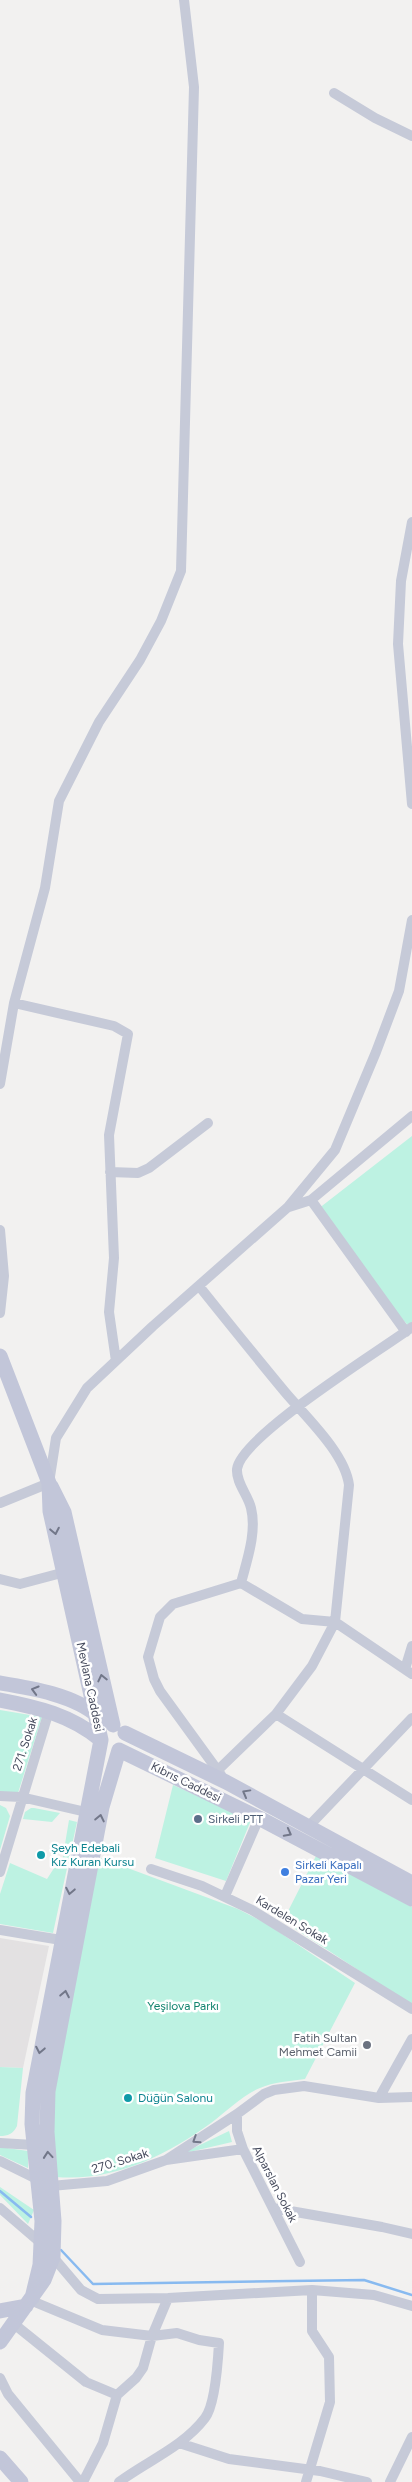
<svg xmlns="http://www.w3.org/2000/svg" width="412" height="2482" viewBox="0 0 412 2482" font-family="Figtree,sans-serif">
<rect width="100%" height="100%" fill="#f2f1f0"/>
<!-- education -->
<path fill="#e3e1e2" d="M0,1938L49,1946L23,2068L0,2067Z"/>
<!-- green -->
<path fill="#bdf2e2" d="M412,1136V1330L370,1282L318,1209Z
M0,1710L42,1717L18,1793L0,1792Z
M173,1785L251,1820L226,1881L155,1858Z
M0,1805L6,1808L10,1816L0,1850Z
M31,1808H34L60,1813L52,1822L23,1819L25,1812Z
M69,1820L77,1822L53,1933L0,1924V1894L10,1863L47,1879L58,1862H62Z
M316,1856L412,1907V2005L283,1921Z
M98,1857L238,1909L267,1924L355,1983L305,2079C290,2081 274,2082 260,2088C243,2095 226,2112 211,2123C166,2156 112,2182 56,2177L52,2107Z
M0,2067L23,2068L17,2126C13,2134 8,2136 0,2136Z
M229,2131L232,2142L181,2154Z
M0,2147L28,2151V2168L0,2155Z
M0,2187L34,2210L28,2224L0,2195Z"/>
<g fill="none" stroke-linecap="round" stroke-linejoin="round">
<!-- stream -->
<path stroke="#88baf0" stroke-width="2.5" d="M0,2191L31,2217
M61,2250L93,2284L364,2280L412,2295"/>
<!-- street -->
<path stroke="#c6cad8" stroke-width="10" d="M334,93L375,118L412,136
M412,522L401,581L398,644L412,804
M14,1003L114,1026L128,1034L109,1135L114,1258L109,1312L116,1361
M0,1084L14,1003L45,888L59,801L99,722L140,660L161,621L181,571L194,87L184,0
M110,1172L138,1173L149,1168L208,1123
M311,1200L406,1332
M289,1207L311,1200L412,1116
M0,1230L4,1276L0,1313
M199,1286C227,1321 256,1357 285,1392C306,1417 345,1453 349,1485L335,1622L312,1666L276,1714L218,1770
M0,1503L49,1483L56,1438L87,1388L153,1326L288,1207L335,1150L376,1052L399,991L412,920
M0,1579L20,1584L69,1571
M241,1583C247,1560 257,1532 251,1508C248,1495 236,1483 237,1469C241,1436 381,1350 412,1327
M405,1669L412,1646
M276,1714L412,1800
M221,1775L160,1691L154,1679L148,1657L160,1617L173,1604L241,1583L302,1619L335,1622L412,1674
M0,1796L21,1797L86,1812
M307,1828L412,1718
M151,1869L202,1886L252,1910L412,2009
M0,1872L49,1711
M225,1896L259,1818
M0,1930L61,1940
M379,2098L412,2039
M237,2114V2131L243,2149L300,2262
M0,2143L34,2145
M243,2149L166,2160L237,2114L264,2094L274,2090L304,2086L379,2098L412,2097
M0,2161L51,2186L107,2181L166,2160
M0,2208L42,2244
M273,2208L382,2227L412,2234
M53,2257L81,2290L98,2299L168,2298L312,2290L374,2295L412,2306
M32,2298L37,2303L102,2330L152,2336L177,2333L199,2340L219,2343C218,2361 215,2405 205,2418C183,2447 147,2461 119,2482
M14,2324L86,2382L117,2395
M0,2378L8,2394L80,2482
M179,2443L229,2459L320,2471L367,2482
M83,2482L103,2443L117,2395L136,2378L143,2368L152,2336L168,2298
M306,2482L330,2402L329,2357L312,2331V2290
M390,2482L412,2437"/>
<!-- secondary -->
<path stroke="#c2c6d9" stroke-width="15" d="M0,1356L49,1483L50,1511L101,1740L33,2093L32,2124L42,2221L40,2265L32,2298
M51,1486L64,1512L113,1725
M0,1683C31,1688 75,1695 99,1717
M0,1700C37,1707 71,1715 101,1740
M125,1733L226,1782L412,1883
M0,2311L26,2306
M0,2342L44,2280L53,2257L54,2221L47,2132L48,2091L102,1807L119,1750L259,1818L412,1899
M0,2458L21,2482"/>
</g>
<!-- one-way arrows -->
<defs><path id="oneway-chevron" d="M-2-3.5L2.5 0L-2 3.5" fill="none" stroke-width="1.6" stroke-linecap="round" stroke-linejoin="round" transform="scale(1.25)"/></defs>
<g stroke="#727789">
<use href="#oneway-chevron" transform="translate(55 1531) rotate(79)"/>
<use href="#oneway-chevron" transform="translate(102 1678) rotate(-103)"/>
<use href="#oneway-chevron" transform="translate(35 1690) rotate(-164)"/>
<use href="#oneway-chevron" transform="translate(246 1793) rotate(-151)"/>
<use href="#oneway-chevron" transform="translate(100 1818) rotate(-78)"/>
<use href="#oneway-chevron" transform="translate(288 1833) rotate(28)"/>
<use href="#oneway-chevron" transform="translate(70 1891) rotate(101)"/>
<use href="#oneway-chevron" transform="translate(65 1994) rotate(-79)"/>
<use href="#oneway-chevron" transform="translate(40 2050) rotate(101)"/>
<use href="#oneway-chevron" transform="translate(48 2155) rotate(-95)"/>
</g>
<use stroke="#737889" href="#oneway-chevron" transform="translate(196 2140) rotate(147)"/>
<!-- markers -->
<circle fill="#5c6f8a" stroke="#fff" stroke-width="2" cx="198" cy="1819" r="5"/>
<g fill="#0f9aa8" stroke="#fff" stroke-width="2">
<circle cx="41" cy="1855" r="5"/>
<circle cx="128" cy="2098" r="5"/>
</g>
<circle fill="#3f7fe0" stroke="#fff" stroke-width="2" cx="285" cy="1872" r="5"/>
<circle fill="#6b7280" stroke="#fff" stroke-width="2" cx="367" cy="2045" r="5"/>
<g text-anchor="middle" dominant-baseline="central" stroke-width="5" stroke-linejoin="round" paint-order="stroke">
<!-- street labels -->
<g font-size="12" fill="#474c5e" stroke="#fff">
<text transform="translate(90 1687) rotate(78)">Mevlana Caddesi</text>
<text transform="translate(25 1744) rotate(-72)">271. Sokak</text>
<text transform="translate(186 1782) rotate(26)">Kıbrıs Caddesi</text>
<text transform="translate(292 1920) rotate(31)">Kardelen Sokak</text>
<text transform="translate(120 2161) rotate(-17)">270. Sokak</text>
<text transform="translate(275 2184) rotate(63)">Alparslan Sokak</text>
</g>
<!-- service labels -->
<g font-size="12" fill="#4e5e75" stroke="#fff" text-anchor="start">
<text x="208" y="1819">Sirkeli PTT</text>
</g>
<!-- culture labels -->
<g font-size="12" fill="#0d838f" stroke="#fff" text-anchor="start">
<text x="51" y="1848">Şeyh Edebali<tspan x="51" dy="14">Kız Kuran Kursu</tspan></text>
<text x="138" y="2098">Düğün Salonu</text>
</g>
<!-- shop labels -->
<g font-size="12" fill="#366cbe" stroke="#fff" text-anchor="start">
<text x="295" y="1865">Sirkeli Kapalı<tspan x="295" dy="14">Pazar Yeri</tspan></text>
</g>
<!-- park labels -->
<g font-size="12" fill="#13846f" stroke="#fff">
<text x="183" y="2006">Yeşilova Parkı</text>
</g>
<!-- worship labels -->
<g font-size="12" fill="#5b616d" stroke="#fff" text-anchor="end">
<text x="357" y="2038">Fatih Sultan<tspan x="357" dy="14">Mehmet Camii</tspan></text>
</g>
</g>
</svg>
